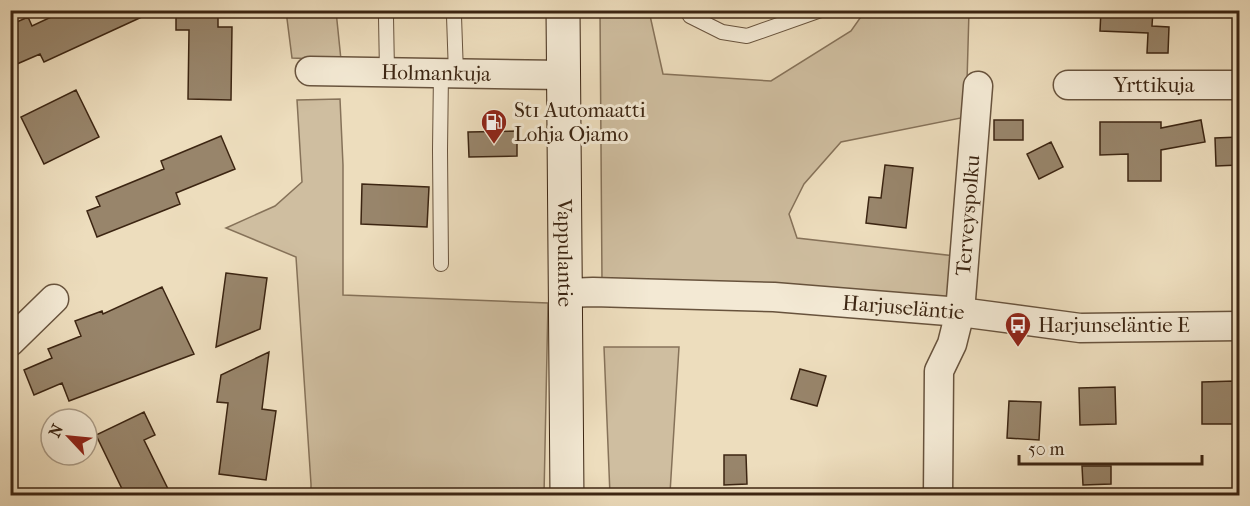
<svg xmlns="http://www.w3.org/2000/svg" width="1250" height="506" viewBox="0 0 1250 506" font-family="'IM FELL French Canon',serif">
<rect width="100%" height="100%" fill="#edddbd"/>
<filter id="stains"><feTurbulence type="fractalNoise" baseFrequency=".00333" numOctaves="4"/><feColorMatrix values="0 0 0 0 .2 0 0 0 0 .09 0 0 0 0 .02 0 0 0 .5 -.17"/></filter>
<radialGradient id="worn" r=".72"><stop offset=".6" stop-color="#630" stop-opacity="0"/><stop offset="1" stop-color="#630" stop-opacity=".3"/></radialGradient>
<!-- green -->
<path fill="#cfbea0" stroke="#867259" stroke-width="1.5" d="M286,11H336L341,60L292,58Z
M600,11H649L663,74L771,81L851,31L865,11H969L966,117L841,142L804,184L789,214L797,238L955,256L947,302L602,282Z
M340,99L343,165V295L548,303L544,495H311V484L296,257L226,228L275,206L302,182L297,100Z
M604,347H679L670,493L663,496L610,495Z"/>
<!-- building -->
<path fill="#98856b" stroke="#3c2512" stroke-width="1.5" d="M66,10H157L44,62L40,54L10,67V25L28,17L32,26Z
M176,10H218V27H232L231,100L188,99L189,30H176Z
M1101,10H1153L1152,26L1169,27L1168,53H1147L1148,33L1100,31Z
M76,90L99,137L44,164L21,117Z
M994,120H1023V140H994Z
M1201,120L1205,142L1161,150V181H1128V154L1100,155V122H1161V128Z
M517,131V156L469,157L468,132Z
M221,136L235,169L176,193L180,204L97,237L87,211L100,206L96,197L164,169L161,161Z
M1239,137V165L1216,166L1215,138Z
M1051,142L1063,167L1039,179L1027,154Z
M885,165L913,168L906,228L866,223L869,197L881,198Z
M362,184L429,187L427,227L361,224Z
M226,273L267,278L260,329L216,347Z
M162,287L194,354L69,401L62,383L34,395L24,370L52,358L48,349L81,336L75,321L102,311L103,314Z
M269,352L262,409L276,411L266,480L219,474L228,403L217,402L221,375Z
M800,369L826,376L817,406L791,399Z
M1234,381V424H1202V382Z
M1115,387L1116,424L1080,425L1079,388Z
M1009,401L1041,402L1039,440L1007,438Z
M144,412L155,435L144,440L171,495H125L96,435Z
M724,455H746L747,484L724,485Z
M1082,466H1111V484L1083,485Z"/>
<g fill="none" stroke-linecap="round" stroke-linejoin="round">
<!-- lane casing -->
<g stroke="#68533d" stroke-width="16">
<path id="lane" d="M450,10L454,16L456,74
M687,10L690,16L722,32L747,36L821,10
M387,72L386,17L389,10
M441,264L440,150L441,73"/>
</g>
<!-- street casing -->
<g stroke="#68533d" stroke-width="31">
<g id="street">
<path id="s1" d="M310,71L563,75"/>
<path id="s2" d="M1068,85H1240"/>
<path id="s3" d="M566,293L593,292L774,297L960,312L1080,328L1240,326"/>
<path d="M10,342L54,299"/>
<path id="s4" d="M938,496L939,371L952,344L960,312L978,86"/>
</g>
</g>
<!-- secondary casing -->
<g stroke="#3c2512" stroke-width="35">
<g id="secondary">
<path id="s5" d="M563,10L567,496"/>
</g>
</g>
<!-- lane -->
<use href="#lane" stroke="#f3e9d4" stroke-width="14"/>
<!-- street -->
<use href="#street" stroke="#f3e9d4" stroke-width="28"/>
<!-- secondary -->
<use href="#secondary" stroke="#f3e9d4" stroke-width="33"/>
</g>
<!-- icons -->
<defs>
<g id="fuel-pin" transform="scale(1.35)"><path d="M0 17L-7.5 6A9.5 9.5 0 1 1 7.5 6Z" fill="#8f2418" stroke="#f3e9d4"/><path d="M-5.5-6h7V0h2V4h1.3V-2.5L3-4.5l.8-.8L6-3V5H2.5V1h-1V6h-7ZM-4.2-4.7v3.2H.2V-4.7Z" fill="#fff"/></g>
<g id="bus-pin" transform="scale(1.35)"><path d="M0 17L-7.5 6A9.5 9.5 0 1 1 7.5 6Z" fill="#8f2418" stroke="#f3e9d4"/><path d="M-5-6H5V4H4V6H2V4H-2V6H-4V4H-5ZM-3.5-4V0h7V-4ZM-3.5 1.2v1.5H-2V1.2ZM2 1.2v1.5H3.5V1.2Z" fill="#fff"/></g>
</defs>
<g fill-rule="evenodd">
<use href="#fuel-pin" x="494" y="122"/>
<use href="#bus-pin" x="1018" y="325"/>
</g>
<g text-anchor="middle" dominant-baseline="central" stroke-width="6" stroke-linejoin="round" paint-order="stroke">
<!-- street labels -->
<g font-size="21" fill="#3c2512" stroke="#f3e9d4">
<text stroke="none"><textPath href="#s1" startOffset="126">Holmankuja</textPath></text>
<text stroke="none"><textPath href="#s2" startOffset="86">Yrttikuja</textPath></text>
<text stroke="none"><textPath href="#s4" startOffset="285">Terveyspolku</textPath></text>
<text stroke="none"><textPath href="#s5" startOffset="243">Vappulantie</textPath></text>
<text stroke="none"><textPath href="#s3" startOffset="338">Harjuseläntie</textPath></text>
</g>
<!-- poi labels -->
<g font-size="21" fill="#3c2512" stroke="#f3e9d4" text-anchor="start">
<text x="514" y="110">St1 Automaatti<tspan x="514" dy="24">Lohja Ojamo</tspan></text>
<text x="1038" y="325">Harjunseläntie E</text>
</g>
</g>
<!-- margin -->
<rect width="1250" height="506" fill="none" stroke="#edddbd" stroke-width="36"/>
<rect x="12" y="12" width="1226" height="482" fill="none" stroke="#3c2512" stroke-width="3"/>
<rect x="18" y="18" width="1214" height="470" fill="none" stroke="#3c2512" stroke-width="1.5"/>
<!-- north arrow -->
<g transform="translate(69 437) rotate(296)"><circle r="28" fill="#f3e9d4" stroke="#aa9b86" stroke-width="1.5"/>
<path d="M0-4.5L10 22L0 15L-10 22Z" fill="#8f2418"/>
<text y="-9" font-size="16" font-weight="bold" text-anchor="middle" fill="#3c2512">N</text>
</g>
<!-- scale -->
<path d="M1019 455v9h183v-9" fill="none" stroke="#3c2512" stroke-width="3"/>
<text x="1028" y="455" font-size="18" fill="#3c2512" stroke="#f3e9d4" stroke-width="4.5" paint-order="stroke">50 m</text>
<rect width="100%" height="100%" filter="url(#stains)"/>
<rect width="100%" height="100%" fill="url(#worn)"/>
</svg>
